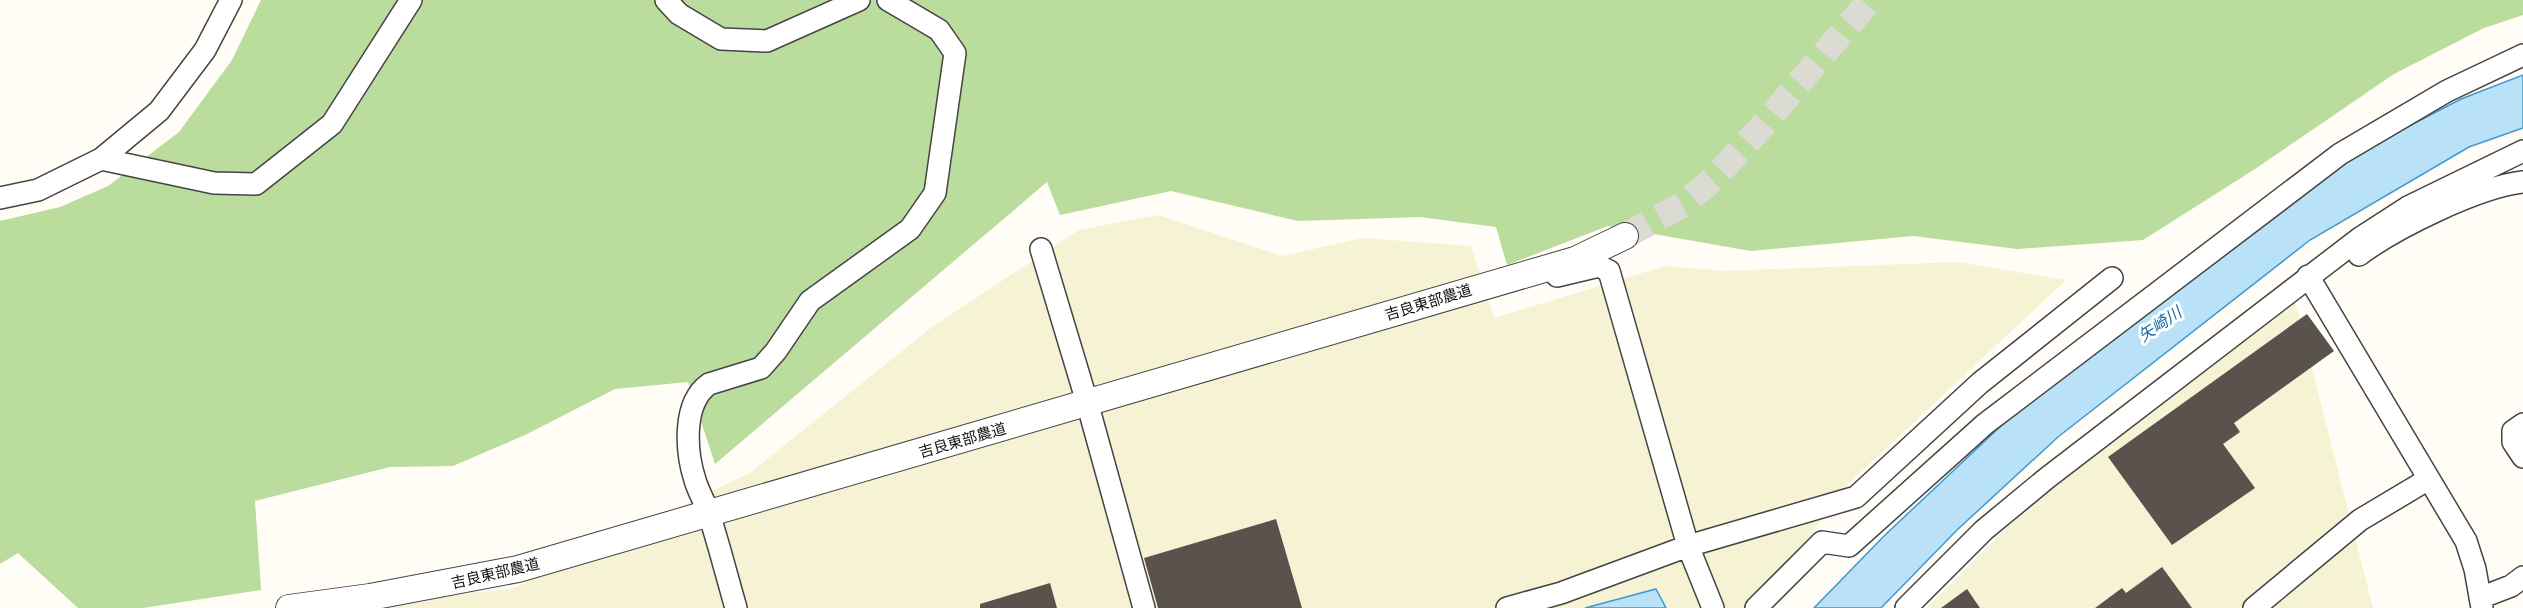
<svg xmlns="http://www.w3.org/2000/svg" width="2523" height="608" viewBox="0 0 2523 608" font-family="Georgia,'Noto Sans JP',serif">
<rect width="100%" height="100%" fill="#fffdf5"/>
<!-- farmland -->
<path fill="#f6f2d4" d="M1158,215L1283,256L1362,238L1471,246L1494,318L1665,266L1725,271L1957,262L2066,280L1846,486L1758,608H371L398,601L515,588L751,472L932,327L1079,230Z
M2295,302L2373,608H1927L2043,492Z"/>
<!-- forest -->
<path fill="#badc9c" d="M261,0H2523V15L2484,28L2394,74L2255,169L2143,240L2017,249L1913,236L1751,251L1608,226L1507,265L1496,227L1420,217L1298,221L1171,191L1060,215L1047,182L715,464L688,382L615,389L525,435L453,466L390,467L255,501L261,590L143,608H78L18,553L0,564V221L60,207L108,186L179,132L232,60Z"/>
<!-- water -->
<path fill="#b9e1f7" stroke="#3f98cf" stroke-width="1.5" d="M2523,75V128L2469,147L2310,240L2058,437L1957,530L1881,608H1814L1884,536L2055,375L2357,153L2461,99Z
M1656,589L1666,608H1585Z"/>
<!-- building -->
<path fill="#5a524d" d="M2307,314L2334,351L2234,423L2240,432L2223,444L2255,488L2172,545L2108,457Z
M1276,519L1302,608H1158L1144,558Z
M2162,567L2192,608H2095L2122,588L2126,593Z
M1050,583L1057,608H980V604Z
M1967,589L1980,608H1941Z"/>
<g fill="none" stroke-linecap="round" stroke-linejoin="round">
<!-- tertiary-tunnel -->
<path stroke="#dbdad3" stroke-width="26" stroke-dasharray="26 13" stroke-linecap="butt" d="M1625,236L1684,204L1713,179L1757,132L1870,0"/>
<!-- minor casing -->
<g stroke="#444" stroke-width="24">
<path id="minor" d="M666,0L679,14L721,39L767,41L859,0
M101,159L214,183L256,184L332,124L411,0
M0,198L38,190L101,159L159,111L205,50L231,0
M1041,249L1087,402L1144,608
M2359,255C2395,228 2478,187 2523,182
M1557,276L1599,266L1609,271L1688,546L1713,608
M2308,276L2466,541L2475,569L2482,608
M2523,424L2513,431V442L2523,457
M2480,598L2511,586L2523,577
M736,608C727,577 719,545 709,514C705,502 698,491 695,480C686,452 682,403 709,384L761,368L776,351L810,301L910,229L935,193L955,53L939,30L888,0
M1507,608L1561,593L1688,546L1856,497L1980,383L2112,278
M1756,608L1822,542L1849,546L1985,424L2340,154L2447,91L2523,55
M1906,608L1984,530L2047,478L2360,238L2408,207L2523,151
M2254,608L2360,520L2427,480"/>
</g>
<!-- tertiary casing -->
<g stroke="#444" stroke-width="28">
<path id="tertiary" d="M289,608L370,597L518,569L1575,260L1625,236"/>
</g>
<!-- minor -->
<use href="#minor" stroke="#fff" stroke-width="21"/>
<!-- tertiary -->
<use href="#tertiary" stroke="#fff" stroke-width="26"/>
</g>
<g text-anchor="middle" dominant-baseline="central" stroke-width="6" stroke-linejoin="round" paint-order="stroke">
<!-- street labels -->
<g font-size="15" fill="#111" stroke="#fff">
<text transform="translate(1428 301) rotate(-17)">吉良東部農道</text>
<text transform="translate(962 439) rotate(-16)">吉良東部農道</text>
<text transform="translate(495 572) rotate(-13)">吉良東部農道</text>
</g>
<!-- water labels -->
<g font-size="16" font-style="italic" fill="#176aa5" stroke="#fff">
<text transform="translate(2159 323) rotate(-34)">矢崎川</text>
</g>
</g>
</svg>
